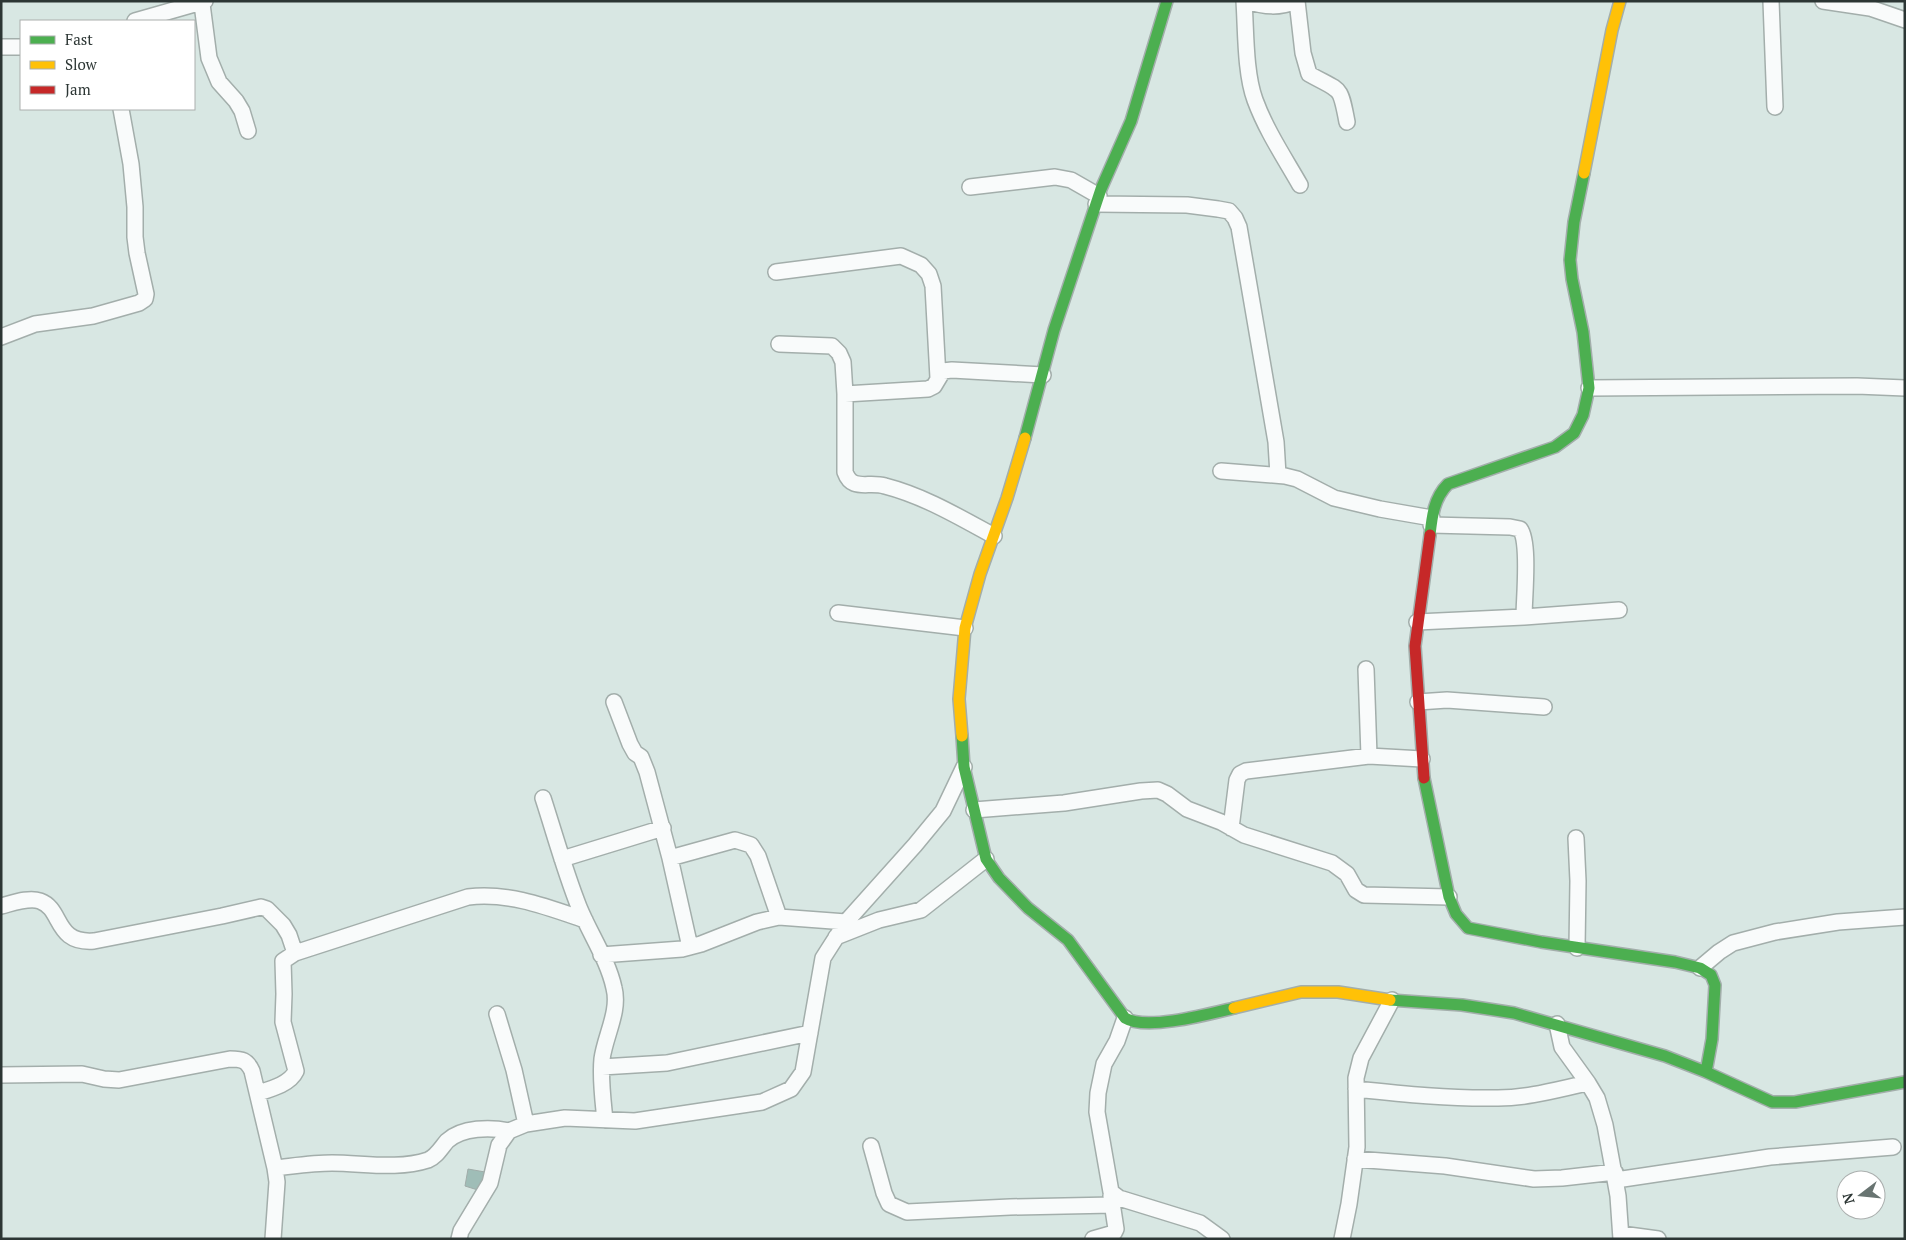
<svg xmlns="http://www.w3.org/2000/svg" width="1906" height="1240" viewBox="0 0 1906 1240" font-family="'PT Serif',serif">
<rect width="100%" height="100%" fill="#d8e7e3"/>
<!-- building -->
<path fill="#9fbdb7" stroke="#a0aca9" d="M468,1169L485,1172L481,1191L465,1186Z"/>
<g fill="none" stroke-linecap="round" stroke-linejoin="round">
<!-- street casing -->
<g stroke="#a3aeab" stroke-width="18">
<path id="street" d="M1244,1C1246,31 1245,73 1255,100C1266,130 1284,157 1300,185
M1246,1C1265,7 1279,8 1297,1L1303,53L1309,74C1341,92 1340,84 1347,122
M1771,1L1775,107
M1823,1L1870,8L1905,20
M202,4L209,58L219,82L236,101L242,111L248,131
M135,21L205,1
M1,47H21
M970,187L1055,177L1071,180L1099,196
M1096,204L1187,205L1218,209L1229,211L1235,218L1239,227L1276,442L1278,475
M776,272L901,256L921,265L929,274L933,286L938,378
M1,337L35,324L93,316L139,303L145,299L146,294L137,253L135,237V207L131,164L121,109
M779,344L832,346L839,353L843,362L845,394V472C852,492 868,481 885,486C924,496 959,517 994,536
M1589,388L1857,386L1905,388
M845,394L928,389L934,386L943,371L952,370L1043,375
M1221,471L1285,476L1297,479L1334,498L1380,509L1432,518
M1431,525L1510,527L1520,529C1530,542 1524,598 1524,617
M838,613L965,628
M1417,622L1524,617L1619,610
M1366,669L1369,756
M614,702L630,744L635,753L641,757L647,772L670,858L690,947
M1418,702L1447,700L1544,707
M543,798C555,835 565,872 579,907C590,934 608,960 614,988C620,1011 605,1036 602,1059C600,1079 603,1100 605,1120
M974,810L1064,803L1141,791L1158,790L1167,794L1187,809L1221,822L1244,835L1332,863L1347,874L1356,890L1364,895L1449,897
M1231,828L1237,780L1240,774L1246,771L1369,756L1422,759
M1576,838L1578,881L1577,948
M670,858L735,840L751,845L758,856L779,917
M562,859L663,828
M1,906C13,903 29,897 40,901C63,909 54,944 94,941L222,916L261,907L267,909L283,925L289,935L295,953
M836,937L879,920L921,910L986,859
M601,955L682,949L701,944L757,922L779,917L846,922
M1700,968L1719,952L1733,943L1775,932L1838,922L1905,917
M497,1014L514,1070L526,1124
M1125,1018L1117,1041L1104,1064L1098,1093L1097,1112L1111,1192L1119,1198L1200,1223L1222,1239
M1557,1024L1562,1047L1588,1083L1597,1098L1605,1125L1618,1196L1621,1239
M602,1067L667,1063L810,1033
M1,1075L82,1074L104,1079L119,1080L230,1059C242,1059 247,1060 252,1071L275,1168L277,1182L273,1239
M1356,1089C1403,1094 1451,1099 1498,1098C1529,1098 1559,1089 1588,1083
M258,1093C271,1089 290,1084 296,1071L283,1022L284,994L283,961L295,953L468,897C509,892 547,907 585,920
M871,1146L884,1193L889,1204L907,1212L1010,1207L1113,1205
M1355,1159L1445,1166L1534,1179L1562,1178L1615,1172
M275,1168C294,1166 313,1163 332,1163C363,1163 398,1170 428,1160C436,1157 441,1148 447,1141C462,1127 491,1127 509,1131
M1616,1180L1770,1157L1893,1147
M1621,1234L1658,1239
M459,1239L461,1231L490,1183L499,1145L509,1131L526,1124L565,1118L635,1121L762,1102L791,1089L803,1072L823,958L846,922L915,845L943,811L964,767
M1093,1239L1114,1233L1116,1229L1111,1196
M1342,1239L1349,1204L1357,1147L1356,1078L1361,1058L1392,1000"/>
</g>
<!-- fast casing -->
<g stroke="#a3aeab" stroke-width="14">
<path id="fast" d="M1025,438L1054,330L1101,189L1131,121L1167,1
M1430,535C1432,516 1434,498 1448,484L1555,447L1574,433L1583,415L1589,388L1583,332L1572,279L1570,260L1574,222L1584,173
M962,736L964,767L986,859L999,878L1028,908L1068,940L1125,1018C1146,1031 1209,1014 1234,1008
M1424,778L1449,897L1456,914L1468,928L1541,942L1675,962L1700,968L1711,975L1715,985L1712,1039L1706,1072
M1390,1000L1462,1005L1514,1013L1665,1056L1706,1072L1772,1102H1795L1905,1082"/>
</g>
<!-- slow casing -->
<g stroke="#a3aeab" stroke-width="14">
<path id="slow" d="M1584,173L1612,30L1620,1
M962,736L959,699L965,628L980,574L1007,498L1025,438
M1234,1008L1301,992H1338L1390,1000"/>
</g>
<!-- jam casing -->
<g stroke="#a3aeab" stroke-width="14">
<path id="jam" d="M1424,778L1415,646L1430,535"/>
</g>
<!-- street -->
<use href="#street" stroke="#f9fbfb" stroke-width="15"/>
<!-- fast -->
<use href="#fast" stroke="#4caf50" stroke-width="11"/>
<!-- slow -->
<use href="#slow" stroke="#ffc107" stroke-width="11"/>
<!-- jam -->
<use href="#jam" stroke="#c62828" stroke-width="11"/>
</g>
<!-- border -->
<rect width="1906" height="1240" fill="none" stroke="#2c3634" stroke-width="5"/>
<!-- legend -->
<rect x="20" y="20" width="175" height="90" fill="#ffffff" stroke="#abafae"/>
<rect x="30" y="36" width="25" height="8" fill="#4caf50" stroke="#abafae"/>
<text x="65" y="45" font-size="15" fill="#2c3634">Fast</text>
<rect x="30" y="61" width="25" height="8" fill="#ffc107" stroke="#abafae"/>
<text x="65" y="70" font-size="15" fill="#2c3634">Slow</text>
<rect x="30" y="86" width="25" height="8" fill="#c62828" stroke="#abafae"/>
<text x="65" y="95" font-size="15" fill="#2c3634">Jam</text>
<!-- north arrow -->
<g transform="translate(1861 1195) rotate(254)"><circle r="24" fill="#ffffff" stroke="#abafae"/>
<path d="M0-4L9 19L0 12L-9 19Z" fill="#687471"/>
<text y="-8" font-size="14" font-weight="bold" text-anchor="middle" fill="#2c3634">N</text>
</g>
</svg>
